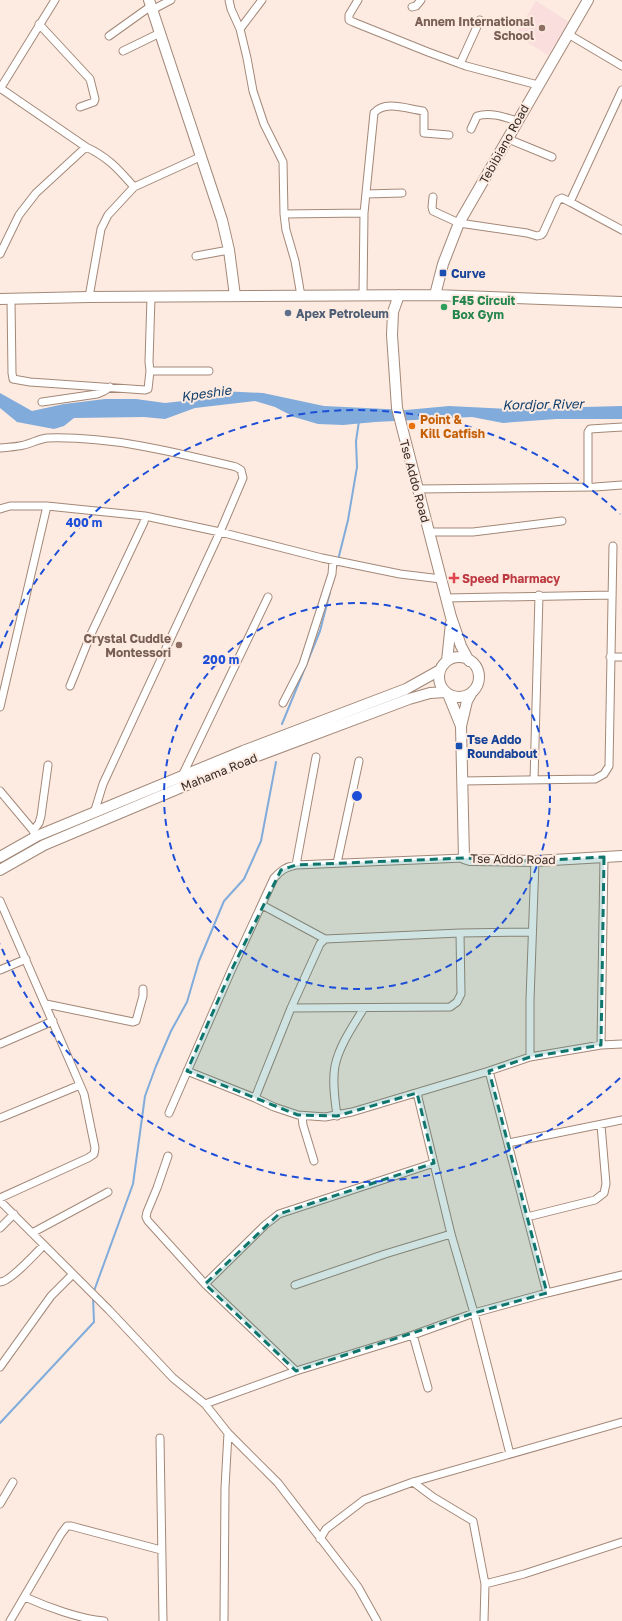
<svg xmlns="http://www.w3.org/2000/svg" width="622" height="1621" viewBox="0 0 622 1621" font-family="'Golos Text',sans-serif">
<rect width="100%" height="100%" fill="#fdebe1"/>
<!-- education -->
<path fill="#f9dedd" d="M536,1L569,22L548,55L515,35Z"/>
<!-- water -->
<path fill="#80abda" d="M221,391L263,393L324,406L406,410L449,406L509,409L622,406V419H556L503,423L472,417L375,422L343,425L318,424L294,417L275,407L255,401L195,408L165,419L144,417L74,418L64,426L54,429L17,422L0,408V393L32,411L64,404L105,399H136L165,403L192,400Z"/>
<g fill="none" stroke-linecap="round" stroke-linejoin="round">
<!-- stream -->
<path stroke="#80abda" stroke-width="2" d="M336,568L348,520L357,467L356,441L359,421
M282,724L320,631L330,592
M94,1291L133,1184L145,1096L156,1066L171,1031L187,1002L199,961L224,901L244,879L261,841L276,762
M0,1423L94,1322L93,1297"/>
<!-- street casing -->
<g stroke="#a38878" stroke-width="9">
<path id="street" d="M229,0L231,9L240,29L247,58L253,91L264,124L283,162L284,214L286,230L295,261L301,296
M358,0L349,15V20L353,22L428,52L466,66L538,85
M412,7L416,6L421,0
M152,10L171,0
M39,24L90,79L95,99L94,102L80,107
M240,29L262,0
M568,34L622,66
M109,36L151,6
M123,51L160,33
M460,64L480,20
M0,88L86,147C108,157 119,170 134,187
M0,89L55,0
M622,90L570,202L622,230
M471,129L477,116C491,112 504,117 517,121
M508,139L552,157
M366,194L402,193
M433,197L432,207L433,211L459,223L527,233L537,236L541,235L543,233L558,200L562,198L570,202
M284,214L364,213
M0,254L19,215L36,193L86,147
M196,256L229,250
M363,295L364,213L374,113C385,100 407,109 423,111L424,113V133L449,135
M89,297L101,229L108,215L134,187L200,157
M11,300L12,373L13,379L30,382L145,390L148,389L150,371L149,362L151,297
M150,371H209
M42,402L97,394L104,391L110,387
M0,448C8,447 17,447 24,445C32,443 39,439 47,438C111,436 174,452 236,467L241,470L243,478L220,532L103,784L94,813
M588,487V432L590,429L622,427
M417,489L595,487L622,485
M0,509L10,506H47L145,516L220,532L322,558L400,574L441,579
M429,532H473L562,521
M446,598L612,595
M610,657H622
M70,686L91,634L144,522L145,516
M283,703L303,664L332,574L333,561
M0,707L47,506
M182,776L268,597
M534,780L539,595
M462,781L595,779L604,774L609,766L613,546
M0,791L36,834
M33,831L39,823L41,816L48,765
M337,863L359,761
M296,865L316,757
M0,901L84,1094L95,1148L94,1154L88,1158L0,1198
M262,905L325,939
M0,970L26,959
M46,1004L133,1022L136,1021L143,996V989
M291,1008L450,1007L457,1002L461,994L460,933
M0,1044L53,1021
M601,1045L604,857
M530,1057V1000L535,861
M187,1071L255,1098L274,1107L298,1115L325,1117L352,1112L489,1071L530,1057L601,1045L622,1044
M489,1071L547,1293
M417,1093L451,1234L474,1313L510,1454
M255,1098L291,1008L320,944L325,939L460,933L532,932
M169,1113L231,971L274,878C281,870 286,867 296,865L464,858
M302,1116L303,1125L314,1161
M337,1116C335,1100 332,1082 335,1066C339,1046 353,1026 364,1008
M0,1118L80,1085
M508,1143L622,1120
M168,1156L157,1188L147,1212L146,1217L148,1221L205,1284L296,1371
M0,1201L109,1310L173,1378L205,1404L228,1433L278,1483L358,1587L377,1621
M527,1217L595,1200L604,1193L606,1184L601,1125
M0,1228L14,1214
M32,1233L108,1192
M0,1282C10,1282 36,1253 44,1245
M205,1284L265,1225L279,1214L434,1163
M295,1285L385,1254L451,1234
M413,1335L428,1388
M0,1367L51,1296L73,1274
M205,1404L296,1371L413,1335L474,1313L547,1293L622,1275
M160,1438L163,1621
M413,1482L433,1497L473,1521L485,1584L484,1621
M0,1504L13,1482
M320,1539L326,1529L364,1500L413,1482L622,1422
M485,1584L524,1574L622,1542
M25,1597C47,1607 80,1619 104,1621
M10,1621L61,1534L67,1526H71L161,1550
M224,1621L225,1488L228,1433"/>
</g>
<!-- secondary casing -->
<g stroke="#a38878" stroke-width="12">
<path id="secondary" d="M149,0L222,220L229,250L235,296
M399,295L393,312L392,335L397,408L451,617L461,646L469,661
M435,295L443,264L459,223L588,0
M0,299L89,297L435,295L622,302
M439 677a20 20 0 1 1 40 0a20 20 0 1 1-40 0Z
M447,661L451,623
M472,692L467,701L461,726L464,858L470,860L535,861L622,856
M448,694L461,726
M0,857L37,836L243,751L406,689L440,670
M0,870L44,845L244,761L409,699L430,693L445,692"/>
</g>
<!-- street -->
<use href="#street" stroke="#fff" stroke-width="7"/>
<!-- secondary -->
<use href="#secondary" stroke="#fff" stroke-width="10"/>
</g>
<!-- marked area -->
<path fill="#0f766e" fill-opacity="0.2" stroke="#0f766e" stroke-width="3" stroke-dasharray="8 5" stroke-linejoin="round" d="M604,857L601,1045L530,1057L489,1071L547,1293L474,1313L296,1371L205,1284L279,1214L434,1163L417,1093L337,1116L298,1115L187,1071L231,971L281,870L296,865L464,858L535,861Z"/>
<!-- distance rings -->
<g fill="none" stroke="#1d4ed8" stroke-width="2" stroke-dasharray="7 5">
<circle cx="357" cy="796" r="193"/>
<path d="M620 1078A386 386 0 0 1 0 944M0 648A386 386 0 0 1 620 514"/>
</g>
<!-- markers -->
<g fill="#8d6e63" stroke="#fdebe1" stroke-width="1.5">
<circle cx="542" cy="28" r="4"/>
<circle cx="179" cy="645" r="4"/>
</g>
<g fill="#1a4fb4" stroke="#fdebe1" stroke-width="1.5">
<rect x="439" y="269" width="8" height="8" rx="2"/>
<rect x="455" y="742" width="8" height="8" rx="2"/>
</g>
<circle fill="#2e9e5b" stroke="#fdebe1" stroke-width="1.5" cx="444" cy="307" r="4"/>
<circle fill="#5c6f8a" stroke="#fdebe1" stroke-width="1.5" cx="288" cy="313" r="4"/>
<circle fill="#e8710a" stroke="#fdebe1" stroke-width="1.5" cx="412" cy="426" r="4"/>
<path fill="#e0444e" stroke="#fdebe1" stroke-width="1.5" d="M452 572h4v4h4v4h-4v4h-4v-4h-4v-4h4z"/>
<g text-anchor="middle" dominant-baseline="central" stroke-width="4" stroke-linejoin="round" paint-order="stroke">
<!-- education labels -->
<g font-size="12" font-weight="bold" fill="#785e54" stroke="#fdebe1" text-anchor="end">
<text x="534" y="21">Annem International<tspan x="534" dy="14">School</tspan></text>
<text x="171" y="638">Crystal Cuddle<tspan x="171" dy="14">Montessori</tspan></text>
</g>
<!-- street labels -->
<g font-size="12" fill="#352a24" stroke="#fdebe1">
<text transform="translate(504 144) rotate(-61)">Tebibiano Road</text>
<text transform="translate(415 481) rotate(75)">Tse Addo Road</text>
<text transform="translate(219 772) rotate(-22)">Mahama Road</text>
<text transform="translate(513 859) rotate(1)">Tse Addo Road</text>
</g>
<!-- transit labels -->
<g font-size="12" font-weight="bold" fill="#164399" stroke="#fdebe1" text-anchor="start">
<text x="451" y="273">Curve</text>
<text x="467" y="739">Tse Addo<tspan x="467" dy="14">Roundabout</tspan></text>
</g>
<!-- leisure labels -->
<g font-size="12" font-weight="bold" fill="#27864d" stroke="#fdebe1" text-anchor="start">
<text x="452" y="300">F45 Circuit<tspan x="452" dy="14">Box Gym</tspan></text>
</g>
<!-- service labels -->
<g font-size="12" font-weight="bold" fill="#4e5e75" stroke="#fdebe1" text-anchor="start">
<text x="296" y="313">Apex Petroleum</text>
</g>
<!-- food labels -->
<g font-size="12" font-weight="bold" fill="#c56008" stroke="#fdebe1" text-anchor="start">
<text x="420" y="419">Point &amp;<tspan x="420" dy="14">Kill Catfish</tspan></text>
</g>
<!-- health labels -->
<g font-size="12" font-weight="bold" fill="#be3a42" stroke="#fdebe1" text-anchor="start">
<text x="462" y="578">Speed Pharmacy</text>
</g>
<!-- water labels -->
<g font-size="13" font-style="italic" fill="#103e6a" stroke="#fdebe1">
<text transform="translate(206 393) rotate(-8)">Kpeshie</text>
<text transform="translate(543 404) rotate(-1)">Kordjor River</text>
</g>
</g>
<circle cx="357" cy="796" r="6" fill="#1d4ed8" stroke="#fdebe1" stroke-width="2"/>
<g font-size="12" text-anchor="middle" font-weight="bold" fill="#1d4ed8" stroke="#fdebe1" stroke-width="4" stroke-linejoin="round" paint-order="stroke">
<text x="84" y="527">400 m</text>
<text x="221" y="664">200 m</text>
</g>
</svg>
